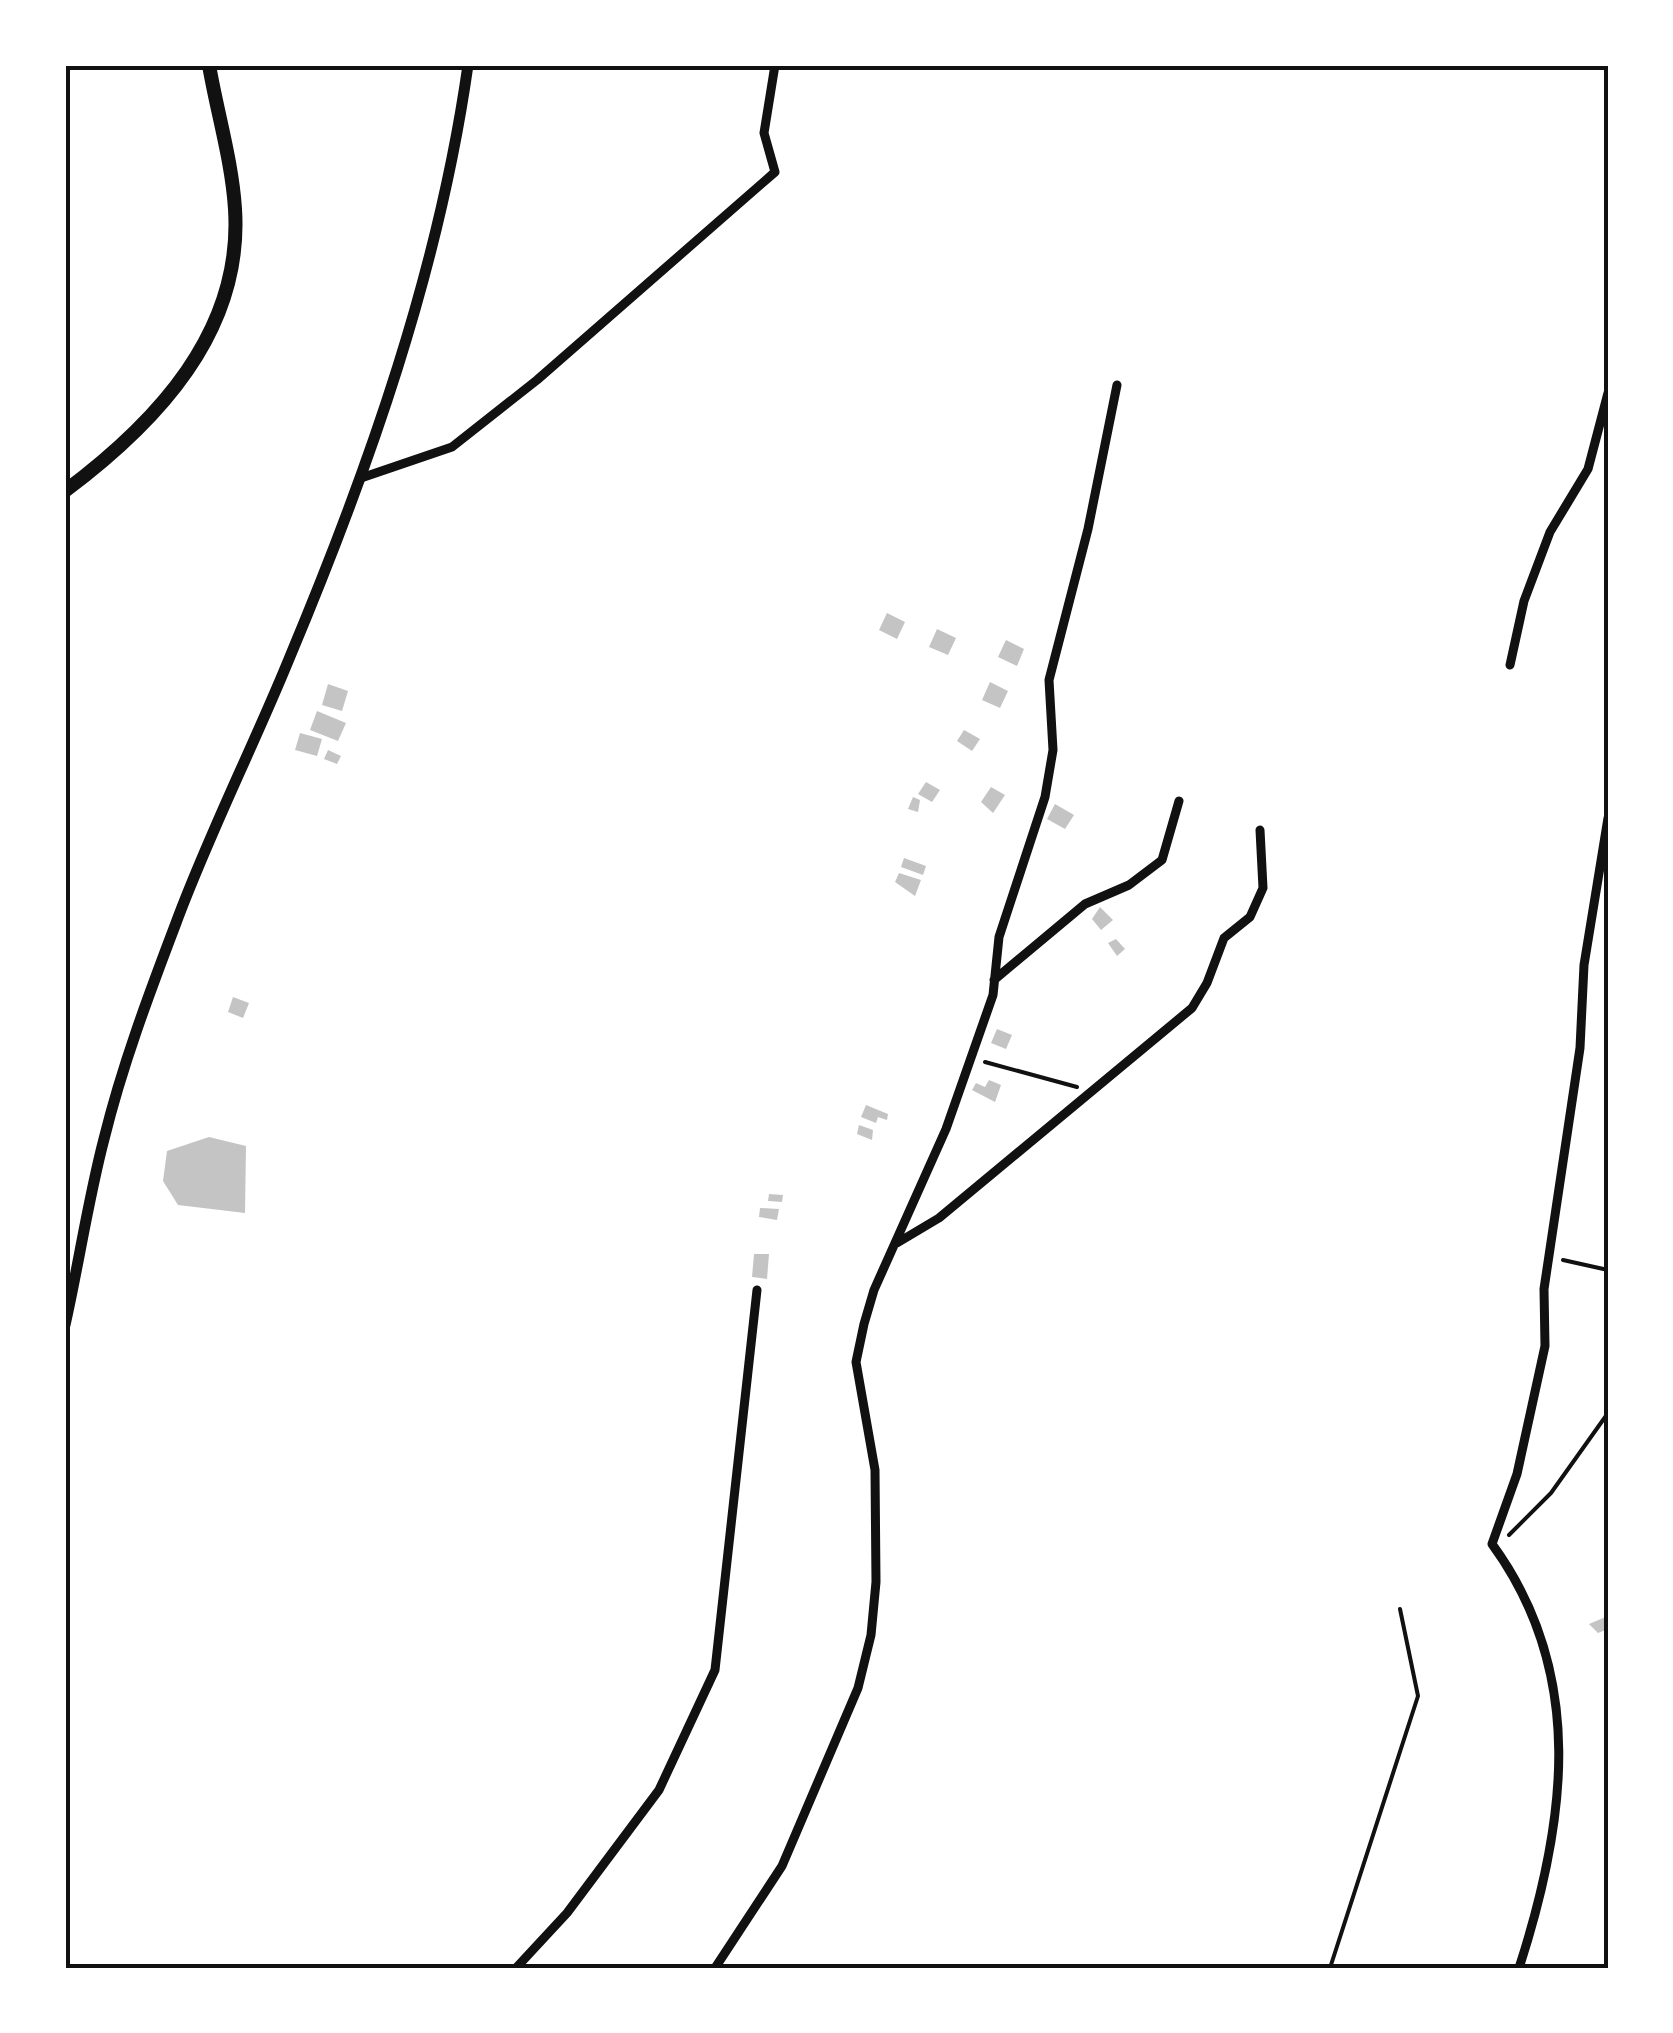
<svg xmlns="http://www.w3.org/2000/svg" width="1673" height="2033" viewBox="0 0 1673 2033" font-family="'Alegreya Sans',sans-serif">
<rect width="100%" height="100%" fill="#fff"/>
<!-- building -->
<path fill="#c4c4c4" d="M887,613L905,622L897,639L879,630Z
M937,629L956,638L948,655L929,647Z
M1006,640L1024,649L1017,666L998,657Z
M990,682L1008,691L1000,708L982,700Z
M328,684L348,691L342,711L322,705Z
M317,711L346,723L338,741L310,730Z
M964,730L980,739L972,751L957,741Z
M300,733L322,739L317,756L295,750Z
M328,750L341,756L337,764L324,759Z
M926,782L940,790L932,802L918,794Z
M991,787L1005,795L993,813L981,802Z
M913,797L920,800L918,812L908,809Z
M1055,804L1074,815L1065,829L1047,819Z
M904,858L926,866L923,875L901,867Z
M899,873L921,880L915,896L895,882Z
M1100,907L1113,920L1101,930L1092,919Z
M1116,939L1125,949L1117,956L1108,943Z
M233,997L249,1003L243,1018L228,1012Z
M997,1029L1012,1035L1006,1049L991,1043Z
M989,1080L1001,1085L995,1102L972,1090L976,1083L985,1087Z
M866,1105L888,1114L887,1120L878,1117L876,1123L861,1117Z
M859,1125L873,1130L872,1140L857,1134Z
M209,1137L246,1146L245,1213L178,1205L163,1181L167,1151Z
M769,1194L783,1195L782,1202L768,1201Z
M760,1208L779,1209L777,1220L759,1217Z
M754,1254H769L767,1279L752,1277Z
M1608,1616V1629L1598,1633L1589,1624Z"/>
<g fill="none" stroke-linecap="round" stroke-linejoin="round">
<!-- path -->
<path stroke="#111" stroke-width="4" d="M985,1062L1077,1087
M1563,1260L1608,1270
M1509,1535L1551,1493L1608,1413
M1330,1968L1418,1696L1400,1609"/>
<!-- minor -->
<path stroke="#111" stroke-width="9" d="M361,478L452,447L537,380L775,172L764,133L775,65
M1510,665L1524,601L1550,532L1588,469L1608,393
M994,980L1085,904L1129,885L1162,860L1179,801
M897,1243L939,1218L1192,1008L1207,983L1224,938L1250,917L1263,888L1260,830
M516,1968L567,1913L659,1790L715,1670L757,1290
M715,1968L782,1866L858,1688L871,1635L876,1582L875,1470L856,1362L864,1324L874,1290L946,1129L993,995L999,937L1045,797L1053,750L1049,680L1088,529L1117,385
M1519,1968C1566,1823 1587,1674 1492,1544L1517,1474L1545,1346L1544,1289L1580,1048L1584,965L1608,818"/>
<!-- tertiary -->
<path stroke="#111" stroke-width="11" d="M65,1325C79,1263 88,1200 104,1139C122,1066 149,994 176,923C209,834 253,747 289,659C369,468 439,270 468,65"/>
<!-- secondary -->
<path stroke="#111" stroke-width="14" d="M65,491C156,423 243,332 235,209C232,161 217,112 209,65"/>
</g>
<!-- border -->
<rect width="1673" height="2033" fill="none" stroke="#ffffff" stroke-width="135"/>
<rect x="68" y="68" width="1538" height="1898" fill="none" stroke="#111" stroke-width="4"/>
</svg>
